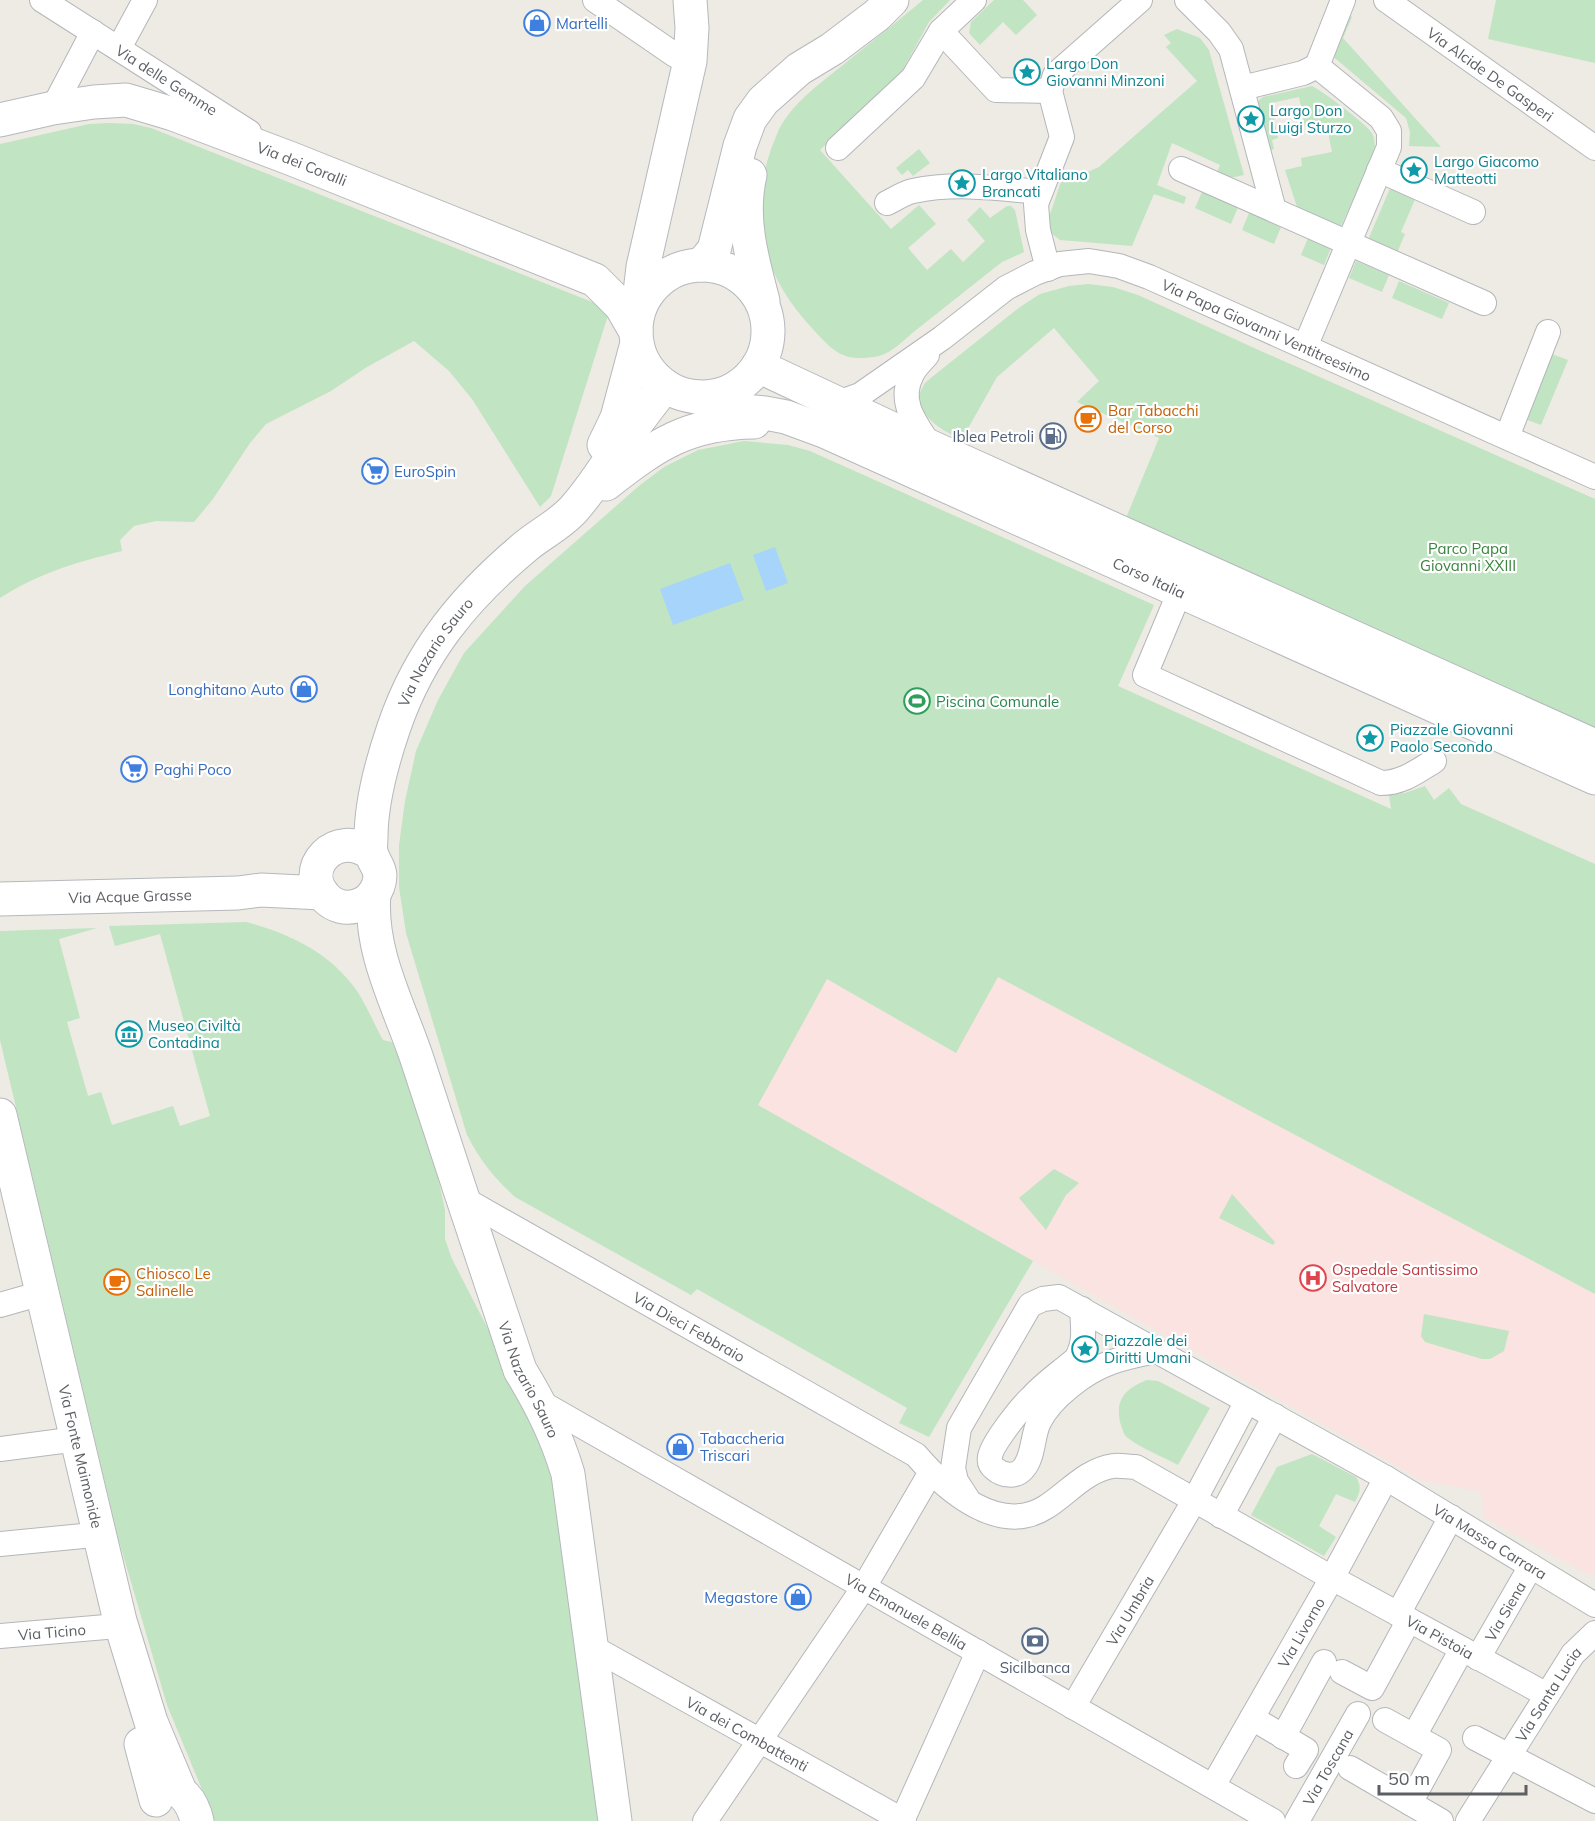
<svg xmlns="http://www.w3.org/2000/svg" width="1595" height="1821" viewBox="0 0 1595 1821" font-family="Mulish,sans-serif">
<rect width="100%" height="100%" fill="#edebe3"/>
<!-- medical -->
<path fill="#fae3e0" d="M998,977L1595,1294V1573L1592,1576L1483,1517L1482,1492L1421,1480L758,1105L827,979L955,1053Z"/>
<!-- green -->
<path fill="#c1e4c2" d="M923,0H950L929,22L901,73L820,150L891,229L919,205L936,224L908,248L927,270L951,249L963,262L985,241L967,220L980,207L990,218L1007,206H1011L1015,210L1024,252L1002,262C973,285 945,307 916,330C906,338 892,353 879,356C842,363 834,352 810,326C758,269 746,206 777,134C790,103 824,81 849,60C874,40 899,20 923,0Z
M994,0H1023L1037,15L1016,35L1003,22L980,45L969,33L971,22Z
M1496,0H1595V63L1488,39Z
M1348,15L1352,17L1343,38L1441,147L1409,146L1410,132L1406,118L1330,54Z
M1177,29L1200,38L1209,50L1244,175L1225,179L1216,175L1220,165L1172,143L1157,185L1186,197L1184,204L1154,194L1132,246L1060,240L1051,233L1048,220L1063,176L1081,175L1099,167L1197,81L1166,47L1171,43L1164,35Z
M1312,86C1324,92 1365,123 1372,133C1375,139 1375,146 1375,152L1340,228L1298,210L1285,170L1302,166L1301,158L1332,152L1326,123L1305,127L1299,97L1271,103L1278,138L1272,140L1274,149L1266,152L1256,103L1263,97Z
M109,123L133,124L151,128L610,309L551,496L540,507L472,399L449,371L414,341L367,367L331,391L266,424L250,443L213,499L194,522L156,521L134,526L120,540L122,551C77,562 39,573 0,598V144L89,124Z
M919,149L930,163L913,176L908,170L902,175L896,168Z
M1391,186L1416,197L1401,232L1405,234L1397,253L1368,240Z
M1202,192L1238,207L1231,224L1195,208Z
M1249,213L1281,227L1274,244L1242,230Z
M1308,238L1331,248L1324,265L1301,255Z
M1356,261L1389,275L1382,292L1349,278Z
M1399,281L1449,303L1442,319L1392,298Z
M1088,284L1113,287L1138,295L1263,352L1595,499V728L1126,518L1159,438L1077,402L1099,381L1054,328L997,377L962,439C942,431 924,420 917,398L925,383L932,377L1020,307L1040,294L1069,286Z
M1549,353L1568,360L1541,425L1522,418Z
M744,441L788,445L810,451L1154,605L1118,686L1391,809L1389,795L1405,793L1425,786L1434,800L1449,788L1461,804L1595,864V1294L998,977L956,1053L827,979L758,1105L1033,1261L929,1437L899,1423L907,1408L697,1289L691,1295L515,1197C494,1178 480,1160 467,1135L406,933L399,887V845L405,801L416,751L438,700L464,653L525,586L640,485L664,467L698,450Z
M246,922C289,933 331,953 357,991C367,1006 374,1024 383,1040L392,1042L404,1070L435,1163L445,1210V1239L452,1259L538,1426L553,1462L598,1821H215L167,1705L119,1541L0,1040V931L97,928L59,939L80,1018L67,1022L88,1096L101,1092L112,1125L173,1106L180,1126L210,1116L160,934L115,946L109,926Z
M1054,1169L1079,1183L1066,1195L1046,1230L1019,1198Z
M1232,1194L1275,1242L1273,1245L1219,1218Z
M1424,1314L1509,1331L1504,1351L1490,1359H1482L1425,1342L1421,1336Z
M1147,1380L1158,1381L1210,1408L1178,1465C1162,1456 1142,1449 1128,1438C1123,1435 1122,1427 1120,1422C1115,1398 1127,1388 1147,1380Z
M1312,1454L1356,1477C1362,1487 1360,1492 1355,1502L1336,1494L1319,1526L1336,1537L1324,1556L1251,1515L1277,1467Z"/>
<!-- water -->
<path fill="#a7d4fa" d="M775,547L788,583L766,591L753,555Z
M730,563L744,600L673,625L660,589Z"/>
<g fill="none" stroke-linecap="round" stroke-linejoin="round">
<!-- street casing -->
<g stroke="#b4b6ba" stroke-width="26">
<g id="street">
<path id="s1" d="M42,0L249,132"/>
<path d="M595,0L675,55L690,61"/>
<path d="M1187,0L1219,32L1231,49L1274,210"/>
<path id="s2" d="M1386,0L1595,148"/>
<path d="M941,31L996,90L1050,91"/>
<path d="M119,48L145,0"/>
<path d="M1242,88L1303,73L1317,66"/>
<path d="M53,108L93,32"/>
<path d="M838,148L913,78L941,31L974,0"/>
<path d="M1181,169L1484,303"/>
<path d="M1379,170L1473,212"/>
<path d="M887,203C895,199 904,193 913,191C955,182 998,188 1040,192"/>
<path d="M1048,269L1038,230L1036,204L1062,137L1050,91L1055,75L1140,0"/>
<path d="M1305,347L1389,147V131L1381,118L1317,66L1343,0"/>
<path d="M927,355C922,361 915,367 912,374C897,402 916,424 931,447"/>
<path id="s3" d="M838,403L860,395L942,338L1006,288L1035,273L1060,264L1089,261L1119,266L1149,277L1595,477"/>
<path d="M1507,437L1548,332"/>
<path d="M1180,591L1145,675L1381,783C1402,783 1416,772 1434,761"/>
<path id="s4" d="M462,1198L916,1455C945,1489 999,1537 1046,1507C1068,1493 1086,1470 1113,1466C1120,1465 1129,1467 1136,1467L1332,1578L1547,1695"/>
<path d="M0,1305L42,1293"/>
<path d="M1082,1309C1083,1327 1086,1343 1076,1359C1061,1372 1044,1383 1031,1398C1021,1407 991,1445 990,1457C989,1462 991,1466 995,1469C1003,1476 1016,1477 1023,1469C1034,1457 1032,1436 1039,1422C1051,1397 1086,1371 1112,1362C1126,1357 1142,1354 1156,1351"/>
<path id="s5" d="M540,1402L1273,1821"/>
<path d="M0,1449L62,1441"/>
<path id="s6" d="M967,1498L956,1481L953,1468L959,1428L1030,1305L1043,1299L1059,1297L1386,1478L1595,1605"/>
<path d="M1221,1516L1275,1416"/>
<path d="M0,1544L83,1536"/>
<path d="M1398,1614L1451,1517"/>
<path id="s7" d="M0,1636L106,1627"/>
<path id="s8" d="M592,1647L904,1821"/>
<path id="s9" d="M1478,1658L1531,1566"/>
<path d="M1342,1672L1372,1688L1409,1620"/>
<path id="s10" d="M1073,1707L1194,1501L1247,1401"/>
<path d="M1252,1718L1306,1750L1296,1766"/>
<path d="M1385,1720L1439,1750L1410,1803"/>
<path d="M1414,1736L1462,1649"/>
<path d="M1283,1737L1324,1662"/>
<path d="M1475,1738L1595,1801"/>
<path d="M1350,1768L1441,1821"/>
<path id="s11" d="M1213,1786L1332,1578L1386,1478"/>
<path d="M705,1821L864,1587L931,1472"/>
<path d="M902,1821L978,1652"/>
<path id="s12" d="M1297,1821L1358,1714"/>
<path id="s13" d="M1468,1821L1573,1654L1595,1633"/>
</g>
</g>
<!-- secondary casing -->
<g stroke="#b5b8bd" stroke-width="35">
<g id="secondary">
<path id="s14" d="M0,120L53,108L94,102L126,100L173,114L292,159L595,280L621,306L636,332"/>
<path d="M750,175C740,218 752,259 763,301"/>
<path d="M701,265L714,250L740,146L750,119L763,101L799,69L832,49L877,15L892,0"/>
<circle cx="702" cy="331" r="66"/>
<path d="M638,309L643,267L690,61L692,28L690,0"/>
<path d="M758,366L931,447L1595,746"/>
<path id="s15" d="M697,397L732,410L765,413L786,417L824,431L1595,778"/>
<path d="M604,445L617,418L637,343"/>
<path d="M606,484C657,444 688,423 754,422"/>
<path id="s16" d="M371,854C337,827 297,869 326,898C343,915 370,907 378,886C384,869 374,865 371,852C370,848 371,842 371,838C371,801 382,762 394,727C420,651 465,597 526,546C541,534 560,524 573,510C589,492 603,471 616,451C632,429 648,407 665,386"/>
<path id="s17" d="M374,894C369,952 399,1005 417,1059C451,1163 485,1266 520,1370C541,1405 556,1434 568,1474L615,1821"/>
<path id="s18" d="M0,899L238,893L261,890L322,893"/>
<path id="s19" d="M0,1115L120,1621L151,1722L180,1791"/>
<path d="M141,1744L156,1800"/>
<path d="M161,1792C181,1782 193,1804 197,1821"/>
</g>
</g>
<!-- street -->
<use href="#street" stroke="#fff" stroke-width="24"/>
<!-- secondary -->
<use href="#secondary" stroke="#fff" stroke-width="33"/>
</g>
<!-- icons -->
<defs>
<g id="shop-ring" transform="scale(1.35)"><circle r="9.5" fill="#fff" stroke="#3f7fe0" stroke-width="1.5"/><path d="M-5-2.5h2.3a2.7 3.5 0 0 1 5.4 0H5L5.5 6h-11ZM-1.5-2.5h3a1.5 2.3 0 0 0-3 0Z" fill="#3f7fe0"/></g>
<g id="sight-ring" transform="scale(1.35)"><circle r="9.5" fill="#fff" stroke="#0f9aa8" stroke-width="1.5"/><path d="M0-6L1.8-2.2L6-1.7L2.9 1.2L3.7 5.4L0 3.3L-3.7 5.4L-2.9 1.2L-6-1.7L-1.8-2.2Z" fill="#0f9aa8"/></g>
<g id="cafe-ring" transform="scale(1.35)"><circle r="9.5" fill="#fff" stroke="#e8710a" stroke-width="1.5"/><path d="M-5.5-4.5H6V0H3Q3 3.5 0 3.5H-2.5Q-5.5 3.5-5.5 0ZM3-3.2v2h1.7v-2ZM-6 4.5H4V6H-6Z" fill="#e8710a"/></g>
<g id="fuel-ring" transform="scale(1.35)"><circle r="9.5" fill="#fff" stroke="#5c6f8a" stroke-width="1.5"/><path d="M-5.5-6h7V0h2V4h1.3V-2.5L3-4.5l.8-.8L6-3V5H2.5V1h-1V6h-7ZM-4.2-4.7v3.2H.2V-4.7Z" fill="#5c6f8a"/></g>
<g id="supermarket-ring" transform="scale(1.35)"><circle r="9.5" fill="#fff" stroke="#3f7fe0" stroke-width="1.5"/><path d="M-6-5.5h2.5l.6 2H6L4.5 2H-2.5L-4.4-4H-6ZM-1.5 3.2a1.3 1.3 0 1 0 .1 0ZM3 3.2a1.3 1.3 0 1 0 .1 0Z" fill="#3f7fe0"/></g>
<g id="stadium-ring" transform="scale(1.35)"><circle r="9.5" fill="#fff" stroke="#2e9e5b" stroke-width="1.5"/><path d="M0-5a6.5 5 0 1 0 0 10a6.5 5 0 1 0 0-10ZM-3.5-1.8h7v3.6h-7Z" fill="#2e9e5b"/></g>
<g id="museum-ring" transform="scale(1.35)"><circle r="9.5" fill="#fff" stroke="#0f9aa8" stroke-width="1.5"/><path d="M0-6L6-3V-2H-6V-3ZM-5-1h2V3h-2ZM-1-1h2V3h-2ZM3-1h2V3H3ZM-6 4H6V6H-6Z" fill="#0f9aa8"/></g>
<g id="hospital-ring" transform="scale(1.35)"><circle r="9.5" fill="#fff" stroke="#e0444e" stroke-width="1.5"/><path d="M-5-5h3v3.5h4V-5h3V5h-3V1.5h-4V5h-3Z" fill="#e0444e"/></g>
<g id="bank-ring" transform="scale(1.35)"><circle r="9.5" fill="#fff" stroke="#5c6f8a" stroke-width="1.5"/><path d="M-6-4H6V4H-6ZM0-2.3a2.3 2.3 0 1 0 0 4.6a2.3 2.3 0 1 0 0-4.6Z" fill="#5c6f8a"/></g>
</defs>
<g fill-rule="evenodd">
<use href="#shop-ring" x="537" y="23"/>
<use href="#sight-ring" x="1027" y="72"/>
<use href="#sight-ring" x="1251" y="119"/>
<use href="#sight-ring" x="1414" y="170"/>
<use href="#sight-ring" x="962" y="183"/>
<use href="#cafe-ring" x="1088" y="419"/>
<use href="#fuel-ring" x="1053" y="436"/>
<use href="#supermarket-ring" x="375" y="471"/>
<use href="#shop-ring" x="304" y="689"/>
<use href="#stadium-ring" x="917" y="701"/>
<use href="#sight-ring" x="1370" y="738"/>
<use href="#supermarket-ring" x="134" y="769"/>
<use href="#museum-ring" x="129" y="1034"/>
<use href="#hospital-ring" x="1313" y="1278"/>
<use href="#cafe-ring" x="117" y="1282"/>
<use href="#sight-ring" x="1085" y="1349"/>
<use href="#shop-ring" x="680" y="1447"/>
<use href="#shop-ring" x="798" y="1597"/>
<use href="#bank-ring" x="1035" y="1641"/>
</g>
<g text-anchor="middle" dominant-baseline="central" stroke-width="4.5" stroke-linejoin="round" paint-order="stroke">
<!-- shop labels -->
<g font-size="15" fill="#366cbe" stroke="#fff" text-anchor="start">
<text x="556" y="23">Martelli</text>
<text x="394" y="471">EuroSpin</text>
<text x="284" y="689" text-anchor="end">Longhitano Auto</text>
<text x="154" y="769">Paghi Poco</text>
<text x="700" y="1438">Tabaccheria<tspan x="700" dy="17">Triscari</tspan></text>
<text x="778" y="1597" text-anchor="end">Megastore</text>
</g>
<!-- culture labels -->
<g font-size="15" fill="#0d838f" stroke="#fff" text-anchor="start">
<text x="1046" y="63">Largo Don<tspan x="1046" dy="17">Giovanni Minzoni</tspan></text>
<text x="1270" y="110">Largo Don<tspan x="1270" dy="17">Luigi Sturzo</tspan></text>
<text x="1434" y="161">Largo Giacomo<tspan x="1434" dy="17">Matteotti</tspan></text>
<text x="982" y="174">Largo Vitaliano<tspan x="982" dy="17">Brancati</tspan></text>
<text x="1390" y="729">Piazzale Giovanni<tspan x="1390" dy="17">Paolo Secondo</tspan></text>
<text x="148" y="1025">Museo Civiltà<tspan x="148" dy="17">Contadina</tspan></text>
<text x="1104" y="1340">Piazzale dei<tspan x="1104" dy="17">Diritti Umani</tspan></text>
</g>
<!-- street labels -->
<g font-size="15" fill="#5c5f63" stroke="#fff">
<text stroke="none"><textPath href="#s2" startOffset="128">Via Alcide De Gasperi</textPath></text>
<text stroke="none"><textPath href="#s1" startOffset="148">Via delle Gemme</textPath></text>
<text stroke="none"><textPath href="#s14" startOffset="315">Via dei Coralli</textPath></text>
<text stroke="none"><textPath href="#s3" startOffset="484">Via Papa Giovanni Ventitreesimo</textPath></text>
<text stroke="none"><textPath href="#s15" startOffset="489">Corso Italia</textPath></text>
<text stroke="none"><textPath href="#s16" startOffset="412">Via Nazario Sauro</textPath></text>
<text stroke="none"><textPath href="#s18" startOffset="130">Via Acque Grasse</textPath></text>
<text stroke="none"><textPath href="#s4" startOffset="261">Via Dieci Febbraio</textPath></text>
<text stroke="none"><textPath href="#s17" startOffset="512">Via Nazario Sauro</textPath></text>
<text stroke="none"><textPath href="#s19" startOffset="351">Via Fonte Maimonide</textPath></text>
<text stroke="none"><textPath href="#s6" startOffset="742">Via Massa Carrara</textPath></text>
<text stroke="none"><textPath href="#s10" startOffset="112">Via Umbria</textPath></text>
<text stroke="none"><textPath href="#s5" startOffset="422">Via Emanuele Bellia</textPath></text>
<text stroke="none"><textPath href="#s9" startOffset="54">Via Siena</textPath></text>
<text stroke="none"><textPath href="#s7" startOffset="52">Via Ticino</textPath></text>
<text stroke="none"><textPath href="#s11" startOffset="177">Via Livorno</textPath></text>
<text stroke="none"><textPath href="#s4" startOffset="1125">Via Pistoia</textPath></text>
<text stroke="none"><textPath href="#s13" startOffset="150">Via Santa Lucia</textPath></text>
<text stroke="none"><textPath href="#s8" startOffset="178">Via dei Combattenti</textPath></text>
<text stroke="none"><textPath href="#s12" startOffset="62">Via Toscana</textPath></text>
</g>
<!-- food labels -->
<g font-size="15" fill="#c56008" stroke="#fff" text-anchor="start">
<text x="1108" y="410">Bar Tabacchi<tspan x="1108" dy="17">del Corso</tspan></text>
<text x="136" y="1273">Chiosco Le<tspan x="136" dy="17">Salinelle</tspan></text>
</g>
<!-- service labels -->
<g font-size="15" fill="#4e5e75" stroke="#fff" text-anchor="end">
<text x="1034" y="436">Iblea Petroli</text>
<text x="1035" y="1667" text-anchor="middle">Sicilbanca</text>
</g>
<!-- park labels -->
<g font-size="15" fill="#3a843f" stroke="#fff">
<text x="1468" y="548">Parco Papa<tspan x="1468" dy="17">Giovanni XXIII</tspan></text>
</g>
<!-- leisure labels -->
<g font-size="15" fill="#27864d" stroke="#fff" text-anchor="start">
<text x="936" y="701">Piscina Comunale</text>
</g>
<!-- health labels -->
<g font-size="15" fill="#be3a42" stroke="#fff" text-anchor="start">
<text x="1332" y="1269">Ospedale Santissimo<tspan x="1332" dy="17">Salvatore</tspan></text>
</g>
</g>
<!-- scale -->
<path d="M1379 1785v9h147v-9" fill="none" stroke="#5c5f63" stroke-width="3"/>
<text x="1388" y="1785" font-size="18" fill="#5c5f63" stroke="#ffffff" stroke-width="4.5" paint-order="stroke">50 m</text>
</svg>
